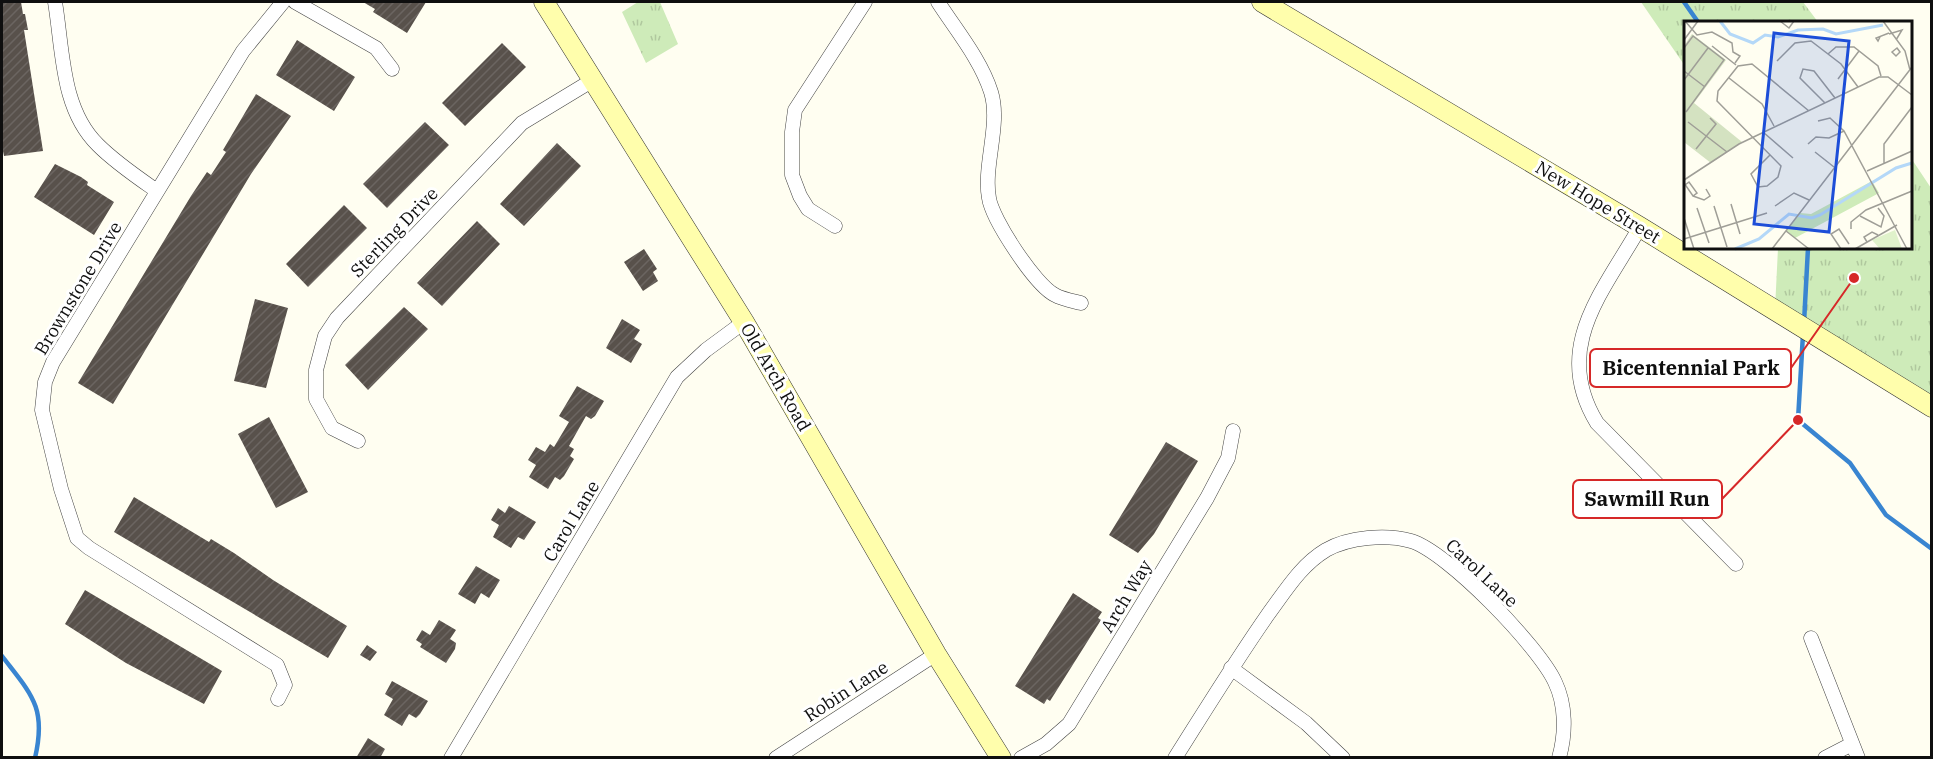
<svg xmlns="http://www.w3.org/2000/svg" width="1933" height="759" viewBox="0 0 1933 759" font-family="'IBM Plex Serif',serif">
<defs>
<pattern id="grass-tufts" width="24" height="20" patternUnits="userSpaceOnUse" patternTransform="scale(1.5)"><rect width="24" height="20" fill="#ceebb9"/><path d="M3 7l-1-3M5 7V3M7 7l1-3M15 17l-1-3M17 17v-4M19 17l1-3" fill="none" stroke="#b0c89e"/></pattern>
<pattern id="building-hatch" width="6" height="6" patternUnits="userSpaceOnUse" patternTransform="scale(1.5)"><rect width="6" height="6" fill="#58514b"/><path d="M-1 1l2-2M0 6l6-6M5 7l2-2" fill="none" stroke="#6b6561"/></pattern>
</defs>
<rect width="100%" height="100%" fill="#fffef1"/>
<!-- grass -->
<path fill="url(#grass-tufts)" d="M638,2H660L678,44L646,63L622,12Z
M1641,2H1803L1818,22H1686L1685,66Z
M1911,158L1931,188V407L1775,309L1778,248H1910Z"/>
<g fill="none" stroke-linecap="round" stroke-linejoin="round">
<!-- stream -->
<path stroke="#3985d1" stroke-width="4.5" d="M1684,2L1698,22
M1804,323L1808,248
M1803,334L1798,420L1850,463L1886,515L1932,549
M2,656C31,694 47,707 35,758"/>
</g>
<!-- building -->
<path fill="url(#building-hatch)" d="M2,2H21L23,14H25L28,30H24L43,151L4,156L2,146Z
M363,2H426L407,33L373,12L375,9Z
M297,40L355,77L334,111L276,75Z
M502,43L526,67L465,126L442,103Z
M256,94L291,116L251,174L113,404L78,383L191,196L207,172L211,175L226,152L223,150Z
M425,122L449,145L387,208L363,184Z
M557,143L581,166L524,226L500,204Z
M55,164L81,177L88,182L87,185L114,202L94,235L34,197Z
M344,205L367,228L308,287L286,264Z
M477,221L500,244L442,306L417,283Z
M644,249L657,269L653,272L658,281L643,291L624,262Z
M255,299L288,308L266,388L234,381Z
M404,307L428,329L368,390L345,365Z
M622,319L640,330L634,339L642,344L631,363L606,348Z
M577,386L604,401L595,416L591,419L586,416L569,446L574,449L570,456L574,459L564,476L560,480L555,477L548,489L529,477L536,465L528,460L536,447L545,452L550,444L554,447L569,422L559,416Z
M269,417L308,492L276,508L238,434Z
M1166,442L1198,461L1154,534L1138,553L1109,535Z
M134,497L209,542L211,539L234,553L273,580L347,626L328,658L114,532Z
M509,506L536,522L524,540L518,537L511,548L493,537L499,525L491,520L498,508L505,513Z
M476,566L500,580L489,598L481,593L475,604L458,594Z
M85,590L222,671L204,704L126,663L65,624Z
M1073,593L1102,612L1098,618L1101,620L1050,701L1047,699L1044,704L1015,686Z
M439,620L456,630L450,639L456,643L455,649L446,663L420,647L422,644L416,640L422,630L430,635Z
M367,645L377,652L370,661L360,655Z
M392,681L428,701L420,714L416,718L409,714L402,726L384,715L393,699L385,694Z
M368,738L385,749L380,758H356Z"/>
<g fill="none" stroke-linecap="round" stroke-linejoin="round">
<!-- street casing -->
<g stroke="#424242" stroke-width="15">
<path id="street" d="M55,2C63,50 61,109 98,145C116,163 137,177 157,191
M295,2L376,48L392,69
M938,2C956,30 981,60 991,92C1001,124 983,166 989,198C992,219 1035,285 1055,295C1062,299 1073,301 1081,303
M835,226L808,209L800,196L792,175V132L795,110L865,2
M1640,227C1603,292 1551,348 1597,423L1736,564
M358,441L332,428L316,399V370L325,336L337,318L522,123L593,80
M1811,638L1858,758
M1231,668L1306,723L1343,758
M278,699L285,685L277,665L89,548L77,538L61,489L42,410L45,382L53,362L243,51L283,2
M451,758L677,377L706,350L744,322
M776,758L936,654
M1021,758L1046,744L1069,724L1207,498L1228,458L1233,431
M1175,758C1206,709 1236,660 1269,613C1286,590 1301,565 1326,550C1349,537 1386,534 1411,541C1448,552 1539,647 1555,682C1566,705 1566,733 1559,758
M1825,758L1852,744"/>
</g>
<!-- secondary casing -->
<g stroke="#313131" stroke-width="21">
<path id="secondary" d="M544,2L744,322L936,654L1001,758
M1262,2L1640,227L1932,407"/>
</g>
<!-- street -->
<use href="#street" stroke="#fff" stroke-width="14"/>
<!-- secondary -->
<use href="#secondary" stroke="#fffeac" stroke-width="20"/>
</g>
<g text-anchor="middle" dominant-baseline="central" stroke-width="6" stroke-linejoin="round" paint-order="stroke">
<!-- street labels -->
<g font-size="18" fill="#0f0f0f" stroke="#fff">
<text transform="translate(1598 202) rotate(31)">New Hope Street</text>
<text transform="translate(394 232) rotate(-46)">Sterling Drive</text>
<text transform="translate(78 288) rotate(-59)">Brownstone Drive</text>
<text transform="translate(776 377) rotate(60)">Old Arch Road</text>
<text transform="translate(571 521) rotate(-59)">Carol Lane</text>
<text transform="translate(1482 573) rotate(43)">Carol Lane</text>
<text transform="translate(1126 596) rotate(-59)">Arch Way</text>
<text transform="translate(846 691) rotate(-33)">Robin Lane</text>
</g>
</g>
<!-- overview -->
<g transform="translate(1684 21)">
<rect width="228" height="228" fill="#fffef1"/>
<path d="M188,160L195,172L111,217L102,210L116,192L127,193Z" fill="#ceebb9"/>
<path d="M8,13L42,39L10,82L58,121L27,142L0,121V25Z" fill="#d4e2c1"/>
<path d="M211,209L218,228H196L188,219Z" fill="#e0f2cb"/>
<path fill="none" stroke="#b4d8f8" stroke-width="3" d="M36,0L46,13L69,22L81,14L94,16L114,9L139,8L152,13L199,4M51,228L75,218L105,193L128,197L136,194L212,147L228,142"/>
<path fill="none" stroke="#9f9e97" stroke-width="1.5" d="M1,0L13,14L28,11L48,22L49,31L56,35L51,42M96,0L105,7L110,0M199,0L221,30L226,49M205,13L218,9L212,19M196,16L194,20L192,17L205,12M0,19L14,0M28,25L52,44M0,27L9,15L40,39L2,91M213,27L216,31L212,35L208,31ZM144,33L152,26H170L194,45L197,55M93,40L111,22L127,20L157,43L174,66M0,50L21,66M45,57L78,83L90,105M154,58L175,30M0,59L24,27M141,82L116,57L119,48L130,50L151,77M134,100L146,97L160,110L223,228M4,101L43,131M79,111L109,137M124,123L132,116L145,117L160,110M12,128L32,103L26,97M131,131L150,146M86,134L67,153L74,166L83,165L94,156L97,145L33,80L34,70L54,45L68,43L125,90M200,143V123L228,86M183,150L228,130M0,159L55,123L195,56H204L228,74M0,162L9,175L13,172L5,161L1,164M9,175L20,179L26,175L22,168M47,183L56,213M30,185L43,226M91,185L110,172L125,179M13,187L25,222M176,195L197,206L200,195L194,187M0,197L10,228M167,208V201L182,189L228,170M102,210L125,228M0,218L83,192M183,221L180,216L188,211L194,214M88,228L228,46M157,228L147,213L155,208L165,223M171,228L213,204"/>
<path fill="#1d4ed8" fill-opacity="0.15" stroke="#1d4ed8" stroke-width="3" d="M90,12L165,20L145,211L70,203Z"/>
<rect width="228" height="228" fill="none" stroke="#0f0f0f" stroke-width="3"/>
</g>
<!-- callouts -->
<path fill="none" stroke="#d62828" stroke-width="2" d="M1854 278L1791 368M1798 420L1722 499"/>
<g fill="#d62828" stroke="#fff" stroke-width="2">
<circle cx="1854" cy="278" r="6"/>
<circle cx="1798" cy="420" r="6"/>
</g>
<g fill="#fff" stroke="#d62828" stroke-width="2">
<rect x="1590" y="349" width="201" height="38" rx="6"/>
<rect x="1573" y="480" width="149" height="38" rx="6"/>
</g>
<g font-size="20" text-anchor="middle" font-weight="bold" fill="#0f0f0f">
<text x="1691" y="375">Bicentennial Park</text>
<text x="1647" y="506">Sawmill Run</text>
</g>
<!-- border -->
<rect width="1933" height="759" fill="none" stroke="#0f0f0f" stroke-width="6"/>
</svg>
